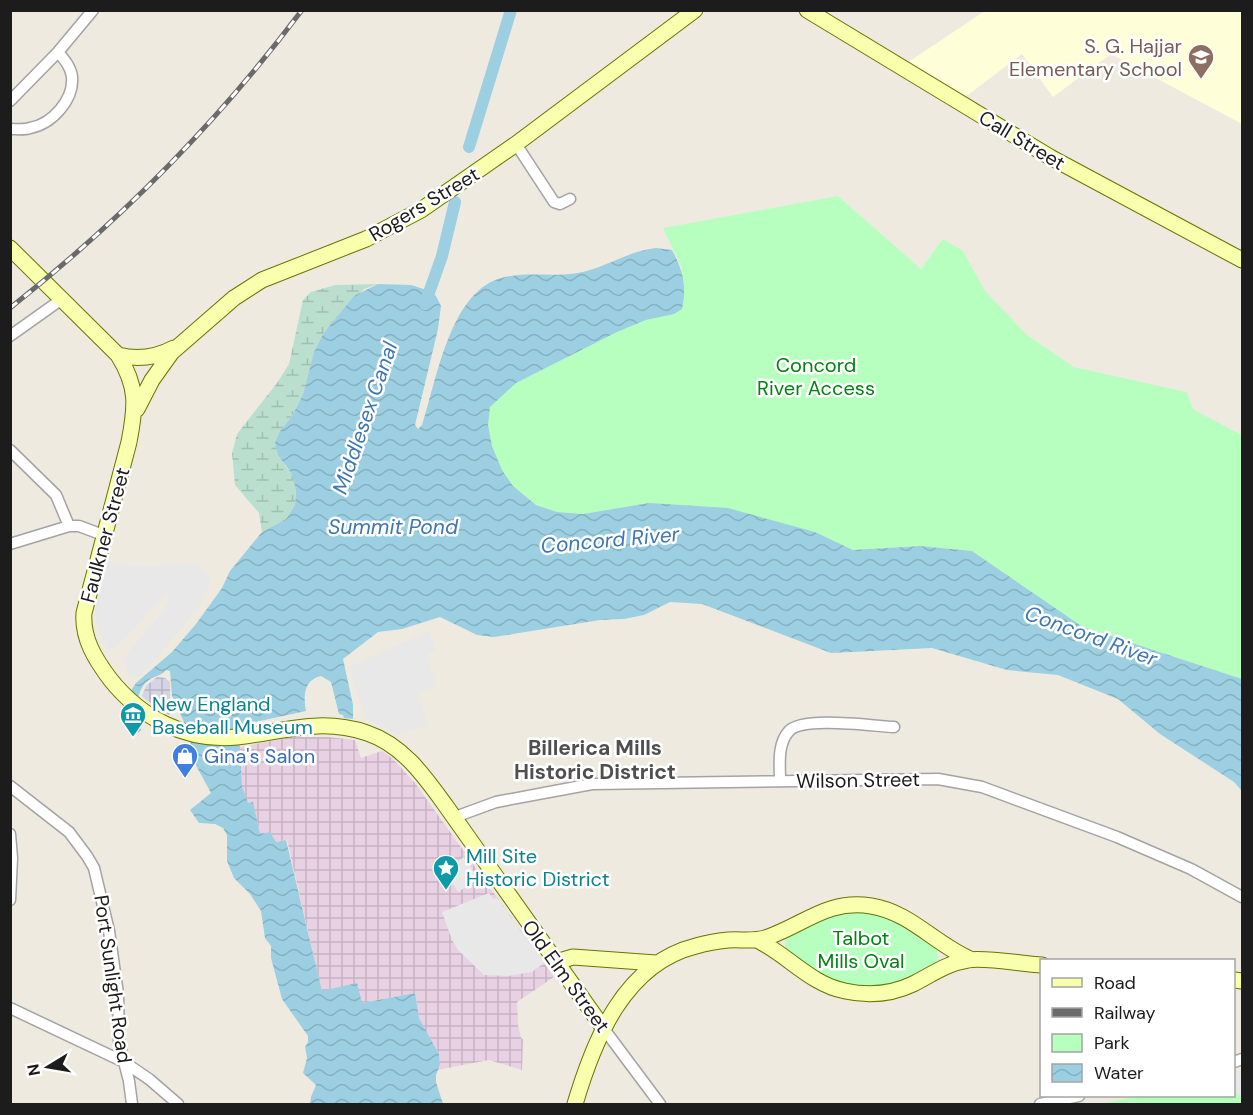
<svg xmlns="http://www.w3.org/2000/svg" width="1253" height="1115" viewBox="0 0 1253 1115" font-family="'DM Sans',sans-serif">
<defs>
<pattern id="industrial-grid" width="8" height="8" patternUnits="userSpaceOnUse" patternTransform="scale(1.5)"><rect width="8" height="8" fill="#e8d1e3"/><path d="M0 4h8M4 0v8" fill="none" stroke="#c6b3c2"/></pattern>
<pattern id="wetland-marsh" width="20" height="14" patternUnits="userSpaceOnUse" patternTransform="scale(1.5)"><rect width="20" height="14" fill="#bbdfcf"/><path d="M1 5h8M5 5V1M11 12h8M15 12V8" fill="none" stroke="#a0bfb1"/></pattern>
<pattern id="plaza-grid" width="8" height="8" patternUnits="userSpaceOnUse" patternTransform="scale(1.5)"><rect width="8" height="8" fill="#d5d4e4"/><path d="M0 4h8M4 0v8" fill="none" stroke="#b6b5c3"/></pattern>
<pattern id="water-waves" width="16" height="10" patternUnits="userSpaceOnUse" patternTransform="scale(1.5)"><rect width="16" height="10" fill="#9bcfe1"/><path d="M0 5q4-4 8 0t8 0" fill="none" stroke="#85b1c0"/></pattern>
</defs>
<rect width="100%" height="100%" fill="#efeae0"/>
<!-- industrial -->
<path fill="url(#industrial-grid)" d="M292,737H328L355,740L361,758L382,751L393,759L415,783L554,977L517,1002L518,1025L521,1038L523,1039L522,1070L489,1060L437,1070L440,1064L439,1054L419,1018L415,993L362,1003L322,992L287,840L275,842L260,834L253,803L248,804L242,786L240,747Z"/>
<!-- education -->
<path fill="#feffd8" d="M985,11H1242V124L1111,54L1053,97L1022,54L964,98L907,63Z"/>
<!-- wetland -->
<path fill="url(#wetland-marsh)" d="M378,284L364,289L323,334L314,352L303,394L292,416L280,431L285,466L292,473L296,491L295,505L286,519L262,532L259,513L235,485L232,453L237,434L277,383L289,364L303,300L311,292L335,285Z"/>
<!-- park -->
<path fill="#b6ffbf" d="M838,196L921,269L943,239L963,251L985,291L1027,335L1074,367L1186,392L1194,410L1242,435V679L1083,627L972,551L920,546L853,550L815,532L649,503L583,514L557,512L536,505L513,486L502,470L492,446L488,425L490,407L516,383L617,332L646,320L674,314L682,268L663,228Z
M869,905L933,942L937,950L938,961L934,967L913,983L846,991L785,952V937L791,926Z
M1242,1072V1104H1099L1140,1096H1234V1075Z"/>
<!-- parking -->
<path fill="#e8e8e8" d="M107,561L136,567L174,564L200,565L211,581L202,601L185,625L140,676L129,675L123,658L162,613L168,603L169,597L165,595L164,597L115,648L108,649L104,643L97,624L95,608Z
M429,631L437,650L426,655L436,686L418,693L428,725L398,735L366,719L349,667Z
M464,857L479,879L458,892L449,878L455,871L454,864Z
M489,893L493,899L497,898L544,963L532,972L508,976L484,975L458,950L452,940L442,912Z
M1242,1072V1097L1234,1092V1075Z"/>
<!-- plaza -->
<path fill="url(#plaza-grid)" d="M157,677L165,678L170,682V704L172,710L169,715L145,699L142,696L146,686Z"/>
<!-- water -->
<path fill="url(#water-waves)" d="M656,248L672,250C683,270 687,287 682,309L674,314L646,320L617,332L516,383L490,407L488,425L492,446L502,470L513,486L536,505L557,512L583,514L649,503L728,508L815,532L853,550L920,546L972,551L1083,627L1242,679V791L1234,782L1160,734L1118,699L1058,675L1007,670L932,648L831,653L702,604L670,602L644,615L624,619L600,620L494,637L477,635L440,617L402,629L378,632L343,659L353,705V719L344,718L343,715L339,714L331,682L321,676C304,680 303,695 306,711L250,723L245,727L237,721L234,724L239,728L242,786L248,803L253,802L260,834L270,832L276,842L286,840L322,991L357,983L362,1003L415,993L419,1018L439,1054L440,1064L436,1075V1082L443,1104H310L311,1097L316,1085L303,1073L307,1058L305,1047L308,1042V1036L282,999L271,958V946L265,938L261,911L250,894L234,878L227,861V835L223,828L215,824L199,823L190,810L211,793L192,758L190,735L172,696L170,671L166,670C161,676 156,675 149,680C135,689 134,717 141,730L138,733L128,725L130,692L136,683L172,652L196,624L222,588L230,571L262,532L286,519L295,505L296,491L292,474L278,455L275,443L280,431L292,416L303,394L314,352L323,334L354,296L378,284L411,285L430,291L436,296L441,306L438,329L415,425L418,429L422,425C437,380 450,288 505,277C529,272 553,277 578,273C605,268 628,251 656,248Z"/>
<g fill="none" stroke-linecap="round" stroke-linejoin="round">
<!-- canal -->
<path stroke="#9bcfe1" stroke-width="12" d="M469,147L511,10
M425,304L442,256L455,202"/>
<!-- street casing -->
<g stroke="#a3a3a3" stroke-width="13">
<path id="street" d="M10,101L58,52L93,10
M10,129C17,129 24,130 30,128C52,124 74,100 72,77C71,67 64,59 58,52
M516,144L554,202L560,204L570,199
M10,336L62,299
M10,450L56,495L69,526
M10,544L69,526H79L103,535
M780,781C780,765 777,744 789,731C803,716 872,726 894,727
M10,786L69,832L87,856L94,868L109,931L118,994L119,1042L129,1081L132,1104
M455,817L496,802L592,784L938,779L982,787L1117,837L1191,869L1242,897
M10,834L12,858L10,900
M10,1008L124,1062L149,1079L178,1104
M604,1029L660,1104
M1234,1062L1242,1059
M1040,1104L1079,1096"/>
</g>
<!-- secondary casing -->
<g stroke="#657500" stroke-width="17">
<path id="secondary" d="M807,10L1050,157L1242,260
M10,248L118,355C138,387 136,406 129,442L84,613C82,638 95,659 110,679C141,718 186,742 237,737C283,732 320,717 367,733C403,745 425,777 446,806L604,1029
M118,355C137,360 157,357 174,348
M137,409L152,380L172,352L234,298L262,280L366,239L421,210L516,144L695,10
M757,940C788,955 810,984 845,991C868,996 892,994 913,984C931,975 947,963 968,960C985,957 1022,964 1042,965
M556,962L573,957L656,963
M1234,980L1242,981
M575,1104C594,1040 624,964 696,946C706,943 717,941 728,940C741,939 755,942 768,937C805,924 828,899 871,906C910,912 935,944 970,959"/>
</g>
<!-- street -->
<use href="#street" stroke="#fff" stroke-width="10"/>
<!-- secondary -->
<use href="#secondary" stroke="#f8ffad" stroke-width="15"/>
<!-- rail casing -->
<g stroke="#6a6a6a" stroke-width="5">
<path id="rail" d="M10,308C120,221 218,122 302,10"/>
</g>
<!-- rail -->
<use href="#rail" stroke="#fff" stroke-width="3" stroke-dasharray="9" stroke-linecap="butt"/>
</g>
<!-- icons -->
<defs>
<g id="school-pin" transform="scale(1.35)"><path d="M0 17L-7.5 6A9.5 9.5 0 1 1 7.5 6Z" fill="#8d6e63" stroke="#fff"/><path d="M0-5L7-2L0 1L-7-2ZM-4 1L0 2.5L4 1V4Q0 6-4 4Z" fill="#fff"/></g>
<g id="museum-pin" transform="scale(1.35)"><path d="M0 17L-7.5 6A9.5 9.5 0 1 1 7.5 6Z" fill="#0f9aa8" stroke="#fff"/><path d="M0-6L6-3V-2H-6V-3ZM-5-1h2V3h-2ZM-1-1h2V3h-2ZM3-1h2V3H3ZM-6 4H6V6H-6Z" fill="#fff"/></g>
<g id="shop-pin" transform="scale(1.35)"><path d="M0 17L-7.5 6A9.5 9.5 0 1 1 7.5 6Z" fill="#3f7fe0" stroke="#fff"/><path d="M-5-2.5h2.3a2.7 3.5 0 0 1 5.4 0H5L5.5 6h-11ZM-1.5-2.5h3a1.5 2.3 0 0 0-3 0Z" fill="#fff"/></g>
<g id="sight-pin" transform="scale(1.35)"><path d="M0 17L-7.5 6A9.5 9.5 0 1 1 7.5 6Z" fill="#0f9aa8" stroke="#fff"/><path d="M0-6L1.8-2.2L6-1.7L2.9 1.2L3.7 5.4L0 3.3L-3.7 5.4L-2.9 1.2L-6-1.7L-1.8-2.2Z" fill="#fff"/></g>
</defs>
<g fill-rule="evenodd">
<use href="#school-pin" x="1201" y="57"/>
<use href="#museum-pin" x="133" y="715"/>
<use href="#shop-pin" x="185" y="756"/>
<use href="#sight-pin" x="446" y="868"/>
</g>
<g text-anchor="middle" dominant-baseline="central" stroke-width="5" stroke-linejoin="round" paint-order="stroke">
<!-- education labels -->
<g font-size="20" fill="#785e54" stroke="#fff" text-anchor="end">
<text x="1182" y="46">S. G. Hajjar<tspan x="1182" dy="23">Elementary School</tspan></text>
</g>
<!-- street labels -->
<g font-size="20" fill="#1c1c1c" stroke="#fff">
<text transform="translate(1022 140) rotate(31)">Call Street</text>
<text transform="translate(424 204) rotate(-31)">Rogers Street</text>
<text transform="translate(105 535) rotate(-75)">Faulkner Street</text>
<text transform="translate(858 780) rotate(-1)">Wilson Street</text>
<text transform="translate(566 976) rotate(54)">Old Elm Street</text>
<text transform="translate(113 979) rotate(82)">Port Sunlight Road</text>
</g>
<!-- park labels -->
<g font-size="20" fill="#00830f" stroke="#fff">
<text x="816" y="365">Concord<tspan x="816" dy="23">River Access</tspan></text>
<text x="861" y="938">Talbot<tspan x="861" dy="23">Mills Oval</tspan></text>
</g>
<!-- culture labels -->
<g font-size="20" fill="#0d838f" stroke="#fff" text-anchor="start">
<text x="152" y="704">New England<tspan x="152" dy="23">Baseball Museum</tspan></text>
<text x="466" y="856">Mill Site<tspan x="466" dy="23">Historic District</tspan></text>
</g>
<!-- shop labels -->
<g font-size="20" fill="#366cbe" stroke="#fff" text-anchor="start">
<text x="204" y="756">Gina's Salon</text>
</g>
<!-- water labels -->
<g font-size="21" font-style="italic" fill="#3f76b4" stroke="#fff">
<text transform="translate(365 418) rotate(-71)">Middlesex Canal</text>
<text x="393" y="527">Summit Pond</text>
<text transform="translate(610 540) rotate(-5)">Concord River</text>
<text transform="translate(1091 636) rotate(20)">Concord River</text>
</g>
<!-- neighbourhood labels -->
<g font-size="21" font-weight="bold" fill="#4f4f4f" stroke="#fff">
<text x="595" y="748">Billerica Mills<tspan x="595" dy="24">Historic District</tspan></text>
</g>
</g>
<!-- border -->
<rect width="1253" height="1115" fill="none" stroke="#1c1c1c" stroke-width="24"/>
<!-- legend -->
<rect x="1040" y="959" width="195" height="138" fill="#ffffff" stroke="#a4a4a4" stroke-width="1.5"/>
<rect x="1052" y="978" width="30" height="9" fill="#f8ffad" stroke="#a4a4a4" stroke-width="1.5"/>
<text x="1094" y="989" font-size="18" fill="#1c1c1c">Road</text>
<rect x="1052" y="1008" width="30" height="9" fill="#6a6a6a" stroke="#a4a4a4" stroke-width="1.5"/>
<text x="1094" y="1019" font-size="18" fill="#1c1c1c">Railway</text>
<rect x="1052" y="1034" width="30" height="18" fill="#b6ffbf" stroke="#a4a4a4" stroke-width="1.5"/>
<text x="1094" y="1049" font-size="18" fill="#1c1c1c">Park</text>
<rect x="1052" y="1064" width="30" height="18" fill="url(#water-waves)" stroke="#a4a4a4" stroke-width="1.5"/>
<text x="1094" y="1079" font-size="18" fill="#1c1c1c">Water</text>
<!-- north arrow -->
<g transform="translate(48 1067) rotate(259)" stroke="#ffffff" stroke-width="4.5" paint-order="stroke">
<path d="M0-4.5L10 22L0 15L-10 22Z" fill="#1c1c1c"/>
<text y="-9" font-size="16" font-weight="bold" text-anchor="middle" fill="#1c1c1c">N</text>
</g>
</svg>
